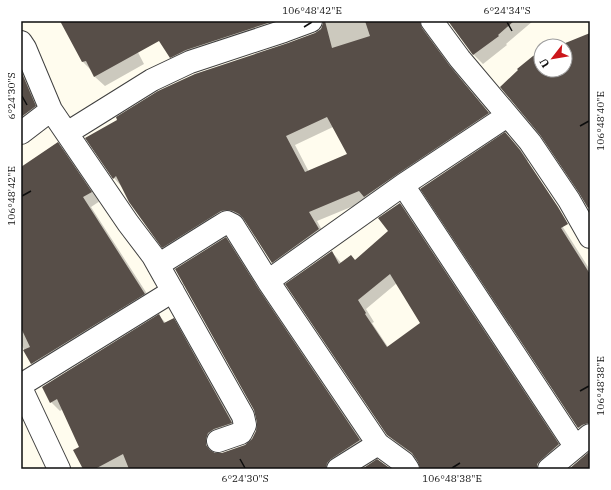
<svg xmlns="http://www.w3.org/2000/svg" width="611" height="490" viewBox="0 0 611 490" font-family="'IBM Plex Serif',serif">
<rect width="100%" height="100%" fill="#fffcee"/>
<!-- shadow -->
<path fill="#0003" fill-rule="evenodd" d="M62,21H119L129,35L144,64L105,86L95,77L92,71L83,62Z
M184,21H308L180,66L171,57Z
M324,21H432L428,32L431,38L459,77L497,122L368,200L317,221L327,239L281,271L272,262L247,222L236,218L172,256L163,247L122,187L114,178L87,138L316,34L322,29ZM333,127L349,155L309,172L295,145Z
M449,21H533L506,44L507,45L483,64L474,55Z
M590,34V210L580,193L518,69L541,51V70H565V46H561Z
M21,61L44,116L21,134Z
M505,133L514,142L529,160L523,164L590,270V434L588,436L579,428L422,189Z
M57,143L66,152L100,201L91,207L153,303L40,373L32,364L21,344V168Z
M400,204L408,212L567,453L549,469H421L416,458L397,444L388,435L332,252L342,264L355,261L389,231ZM397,283L421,324L388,347L372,323L374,322L366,309Z
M226,238L234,247L266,298L368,449L338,469H84L80,447L63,409L60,411L51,402L159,316L166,323L173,319L182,328L239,430L214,448V454H222L246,446L253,440L257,431L258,423Z"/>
<!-- building -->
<path fill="#574e48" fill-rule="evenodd" d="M60,21H274L186,50L170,58L159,41L94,77L86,61L82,62Z
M323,21H325L332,48L370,36L365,21H420L422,28L450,66L489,113L396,175L364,197L359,191L309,212L319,229L272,263L243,218L239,214L233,211L227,210L221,211L162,248L129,202L116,176L113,179L85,138L117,120L116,117L158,91L195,74L288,43L315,33L321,29L323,23ZM327,117L347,154L305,172L286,136Z
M448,21H514L498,35L499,36L473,55Z
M590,33V207L588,208L579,193L540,135L500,87L518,70L517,69L533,56L541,53V70H565V46H558Z
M21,71L36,106L21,117Z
M505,132L520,150L558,207L568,224L561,228L590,274V423H588L582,425L578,428L420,189Z
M58,142L92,192L83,197L145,294L31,364L23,350L30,347L21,328V167Z
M400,203L559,444L541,460L537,464V469H420L418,462L412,453L387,435L285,284L332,251L339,264L351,255L355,260L388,231L378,218ZM390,274L420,323L387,347L365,314L366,313L358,300Z
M226,237L258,288L360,440L331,459L327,463L326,469H129L123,454L95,469H83L73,450L79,447L57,399L50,403L42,387L159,314L164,323L174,318L231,421L232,423L214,429L208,433L206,439V445L210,450L215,453H222L245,445L252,439L256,431L257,423L254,410L175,269Z
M590,451V469H569Z
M377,459L391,469H362Z"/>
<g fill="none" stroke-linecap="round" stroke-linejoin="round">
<!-- minor casing -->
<g stroke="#404040" stroke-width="24">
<path id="minor" d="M432,21L460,59L530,142L569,200L590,237
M21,42L25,48L51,110L128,223L153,256L243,416L245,425L241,433L218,441
M21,133L51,110
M67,133L152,80L190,62L284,31L311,21
M403,185L575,446
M158,265L217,228L227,222L233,225L268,281
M21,385L173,291
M21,388L59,469
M378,444L404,463L408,469
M338,469L378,444L268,281L403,185L507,116
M549,469L590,435"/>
</g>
<!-- minor -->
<use href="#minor" stroke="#fff" stroke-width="22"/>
</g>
<!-- ticks -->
<path fill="none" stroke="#0d0d0d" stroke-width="1.5" d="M507,22L512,31M304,27L312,22M22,96L27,105M580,126L589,121M22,196L31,191M580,391L589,386M240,459L245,468M452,468L460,463"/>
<!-- border -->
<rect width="611" height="490" fill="none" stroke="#ffffff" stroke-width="44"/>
<!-- north arrow -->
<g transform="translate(553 58) rotate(239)"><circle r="19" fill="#ffffff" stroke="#9e9e9e"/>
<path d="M0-3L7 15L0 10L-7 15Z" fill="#cc161b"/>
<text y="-6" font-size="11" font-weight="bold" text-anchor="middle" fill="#0d0d0d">U</text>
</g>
<rect x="22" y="22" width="567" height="446" fill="none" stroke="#0d0d0d" stroke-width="1.5"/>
<g font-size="10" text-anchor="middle" fill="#0d0d0d">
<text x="312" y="14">106°48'42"E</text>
<text x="507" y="14">6°24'34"S</text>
<text transform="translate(11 96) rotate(-90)" y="4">6°24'30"S</text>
<text transform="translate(600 121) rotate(-90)" y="4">106°48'40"E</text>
<text transform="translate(11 196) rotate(-90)" y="4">106°48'42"E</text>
<text transform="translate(600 386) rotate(-90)" y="4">106°48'38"E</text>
<text x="245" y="482">6°24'30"S</text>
<text x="452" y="482">106°48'38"E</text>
</g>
</svg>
